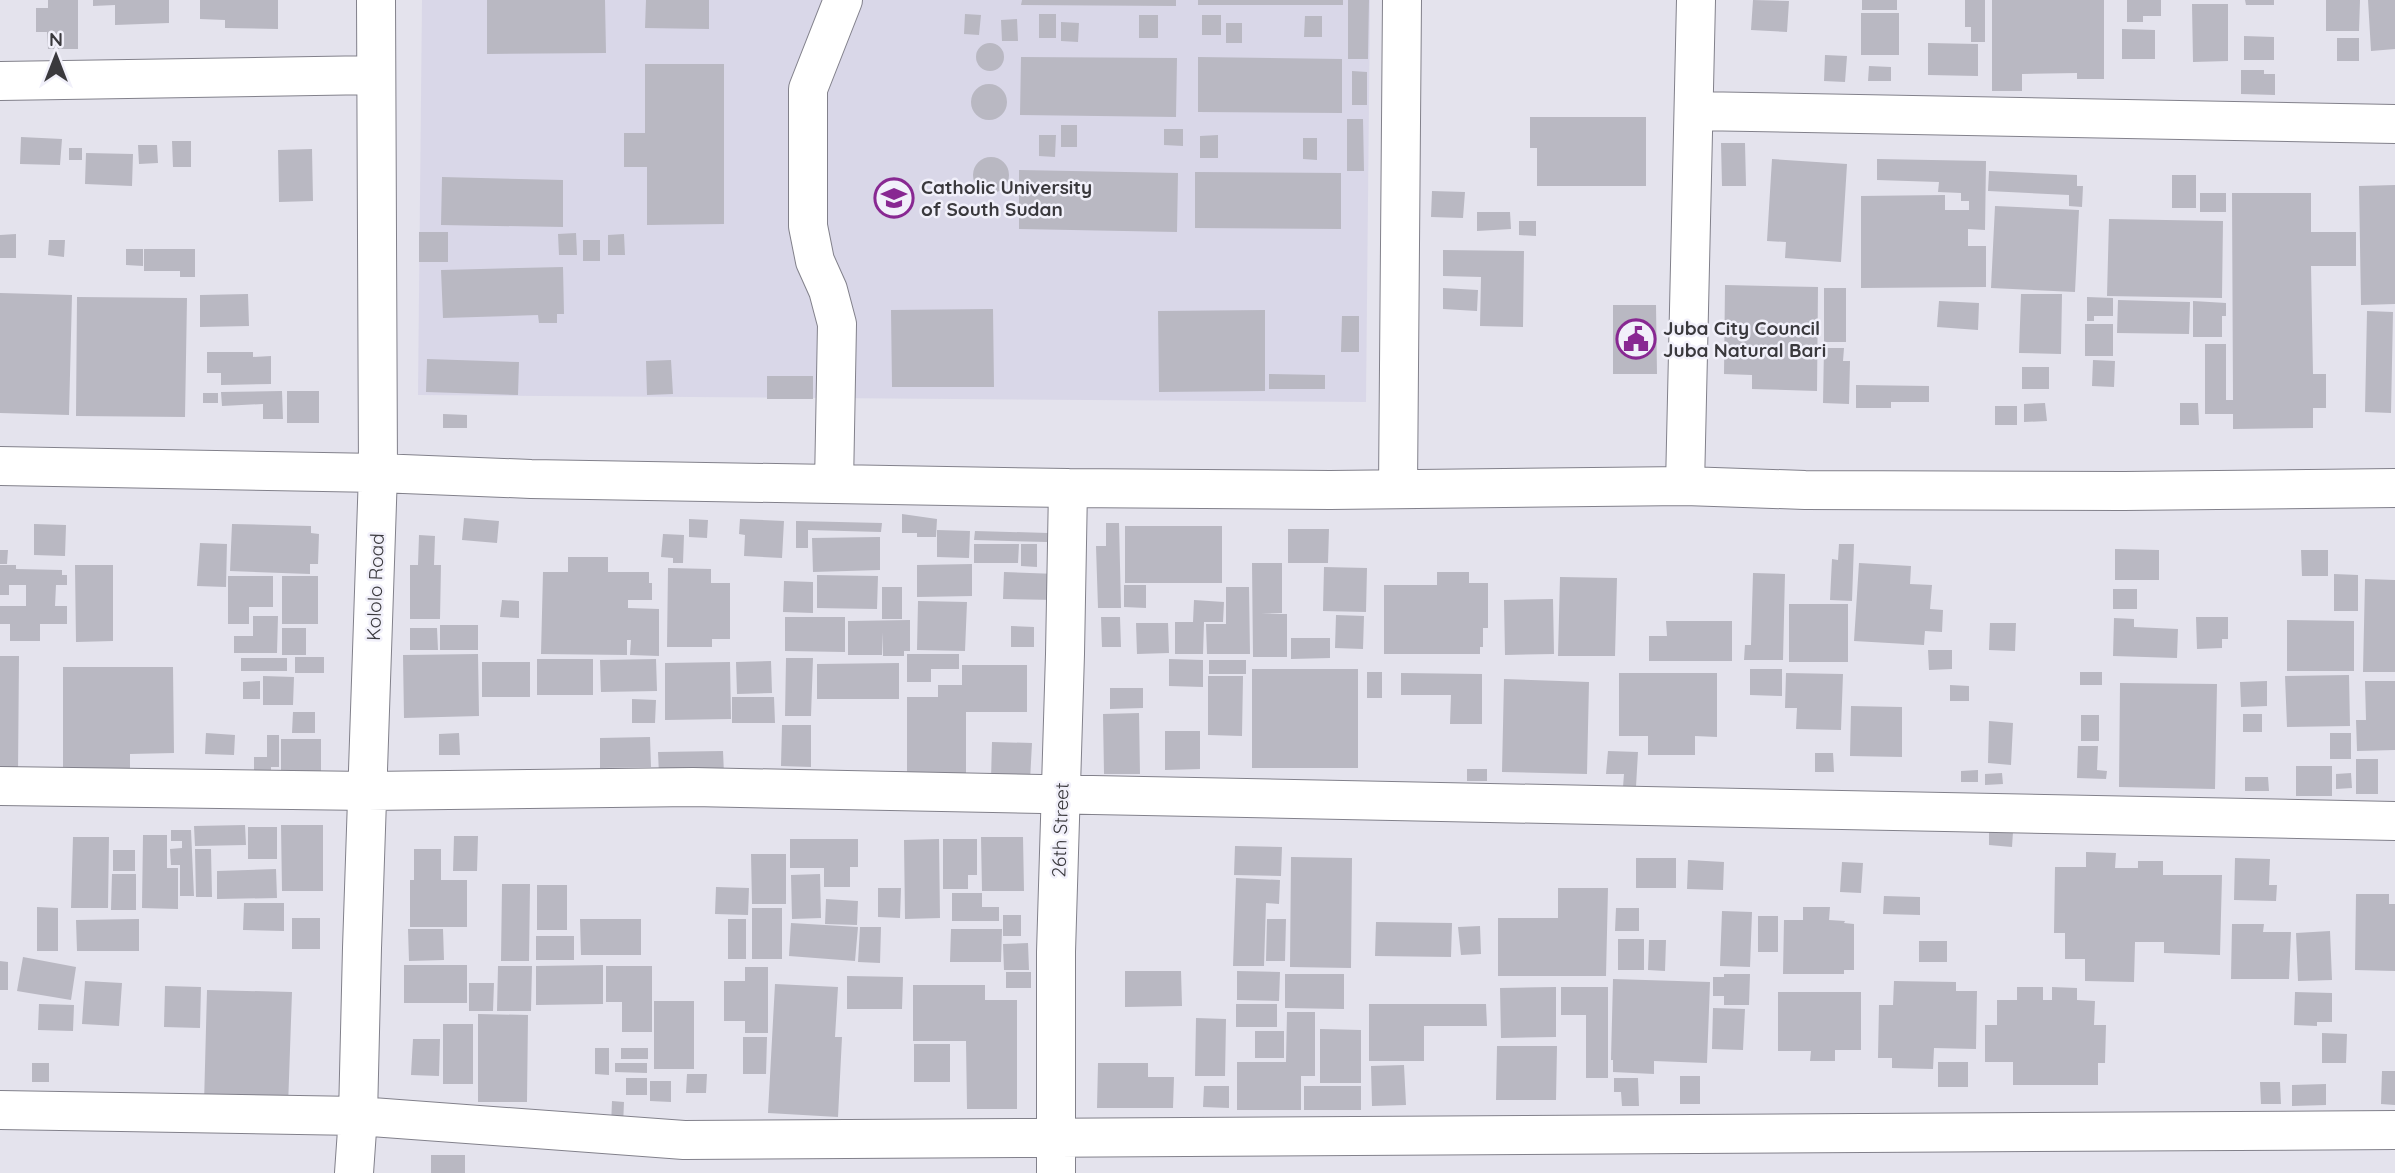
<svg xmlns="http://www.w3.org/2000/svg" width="2395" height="1173" viewBox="0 0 2395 1173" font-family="Quicksand,sans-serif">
<rect width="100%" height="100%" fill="#e4e3ed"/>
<!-- built -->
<path fill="#d9d7e8" d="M422,0H1370L1366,402L418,395Z"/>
<!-- building -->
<path fill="#b9b8c2" d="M48,0H78V49H48L47,32H36V8H48Z
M93,0H169V23L115,25V5L93,6Z
M200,0H278V29L225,28V20L200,19Z
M487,0H605L606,53L487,54Z
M646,0H709V29L645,28Z
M1022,0H1176V6L1021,5Z
M1198,0H1343V5H1198Z
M1348,0H1369L1368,59H1348Z
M1753,0L1789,1L1787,32L1751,30Z
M1862,0H1897V10H1862Z
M1965,0H1985V42H1971V27H1965Z
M1992,0H2104V79H2077V73L2022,74V91H1992Z
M2127,0H2161V16H2143V22H2127Z
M2245,0H2274V5H2246Z
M2326,0H2360L2359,31H2326Z
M2368,0H2395V49L2371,51Z
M2192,4H2228V61L2193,62Z
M1861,13H1899V55H1861Z
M965,14L981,15L979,35L964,34Z
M1039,14H1056V38H1039Z
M1139,15H1158V38H1139Z
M1202,15H1221V35H1202Z
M1305,16H1322V37H1304Z
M1017,19L1018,41H1002L1001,20Z
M1061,22L1079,23L1078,42L1061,41Z
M1226,23H1242V43H1226Z
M2122,29L2155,30V59H2122Z
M2244,36L2274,37V60H2244Z
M2337,38H2359V61H2337Z
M976 57a14 14 0 1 1 28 0a14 14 0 1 1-28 0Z
M1928,43L1978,44V76L1928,75Z
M1825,55L1847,56L1845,82L1824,81Z
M1021,57L1177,58L1176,117L1020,115Z
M1198,57L1342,59V113L1198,112Z
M645,64H724V224L647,225V167H624V133H645Z
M1869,66L1891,67V81H1868Z
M2241,70H2264V74H2275V95L2241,94Z
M1352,71L1367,72V105H1352Z
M971 102a18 18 0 1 1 36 0a18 18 0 1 1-36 0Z
M1530,117H1646V186H1537V148H1530Z
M1347,119H1363L1364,171H1347Z
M1061,125H1077V147H1061Z
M1164,129H1183V146L1164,145Z
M1039,135H1056L1055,157L1039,156Z
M1218,135V158H1200V136Z
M21,137L62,139L60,165L20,164Z
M1303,138H1317V160L1303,159Z
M172,141H191V167H173Z
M1721,143H1745L1746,186H1722Z
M138,145H157L158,163L139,164Z
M69,148H82V160H69Z
M312,149L313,201L279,202L278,150Z
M86,153L133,154L132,186L85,184Z
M973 175a18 18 0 1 1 36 0a18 18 0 1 1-36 0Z
M1772,159L1847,164L1841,262L1785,258L1786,242L1767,241Z
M1877,159L1986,161L1985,230L1968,229V246H1986V287L1861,288V196L1945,195V210H1969V201H1961V193L1938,192L1939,182L1877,180Z
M1019,170L1178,173L1177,232L1019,229Z
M1989,171L2077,175V186H2083L2082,207L2069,206V195L1988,191Z
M1195,172L1341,173V229L1195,228Z
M2172,175H2196V208H2172Z
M442,177L563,180V227L441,225Z
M2395,185V304L2361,305L2359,186Z
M1432,191L1465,192L1463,218L1431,217Z
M2200,193H2226V212H2200Z
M2232,193H2311V232H2356V266H2311L2313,374H2326V408H2313V428L2233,429V414H2205V344H2226V400H2233Z
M1995,206L2079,210L2075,292L1991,288Z
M1477,212H1510L1511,229L1477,231Z
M2109,219L2223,221L2222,298L2107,296Z
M1519,221H1536V236L1519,235Z
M419,232H448V262H419Z
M576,233L577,255H559L558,234Z
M16,234V258H0V235Z
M624,234L625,255H608V235Z
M49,240H65L64,257L48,255Z
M583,240H600V261H583Z
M126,249H143V266L126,265Z
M144,249H195V277H180V271H144Z
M1443,250L1524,251L1523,327L1480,326L1481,277L1443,276Z
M563,267L564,314H557V323H539L538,315L443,318L441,270Z
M1725,285L1818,287L1817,391L1752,389V375L1724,374Z
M1443,288L1478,290L1477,311L1443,309Z
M1824,288H1846V342H1824Z
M0,293L72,295L69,415L0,413Z
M248,294L249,326L200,327V295Z
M2021,294H2062L2061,354L2019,353Z
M77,297L187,298L185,417L76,416Z
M2087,297L2113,298V316H2094V321H2087Z
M2118,300L2190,302L2189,334L2117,333Z
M1939,301L1979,303L1978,330L1937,327Z
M2193,301L2226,303V316H2222V337H2193Z
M1613,305H1656L1657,374H1613Z
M993,309L994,387H892L891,310Z
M1265,310V391L1159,392L1158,311Z
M2367,311L2393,312L2391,413L2365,412Z
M1342,316H1359V352H1341Z
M2085,324H2113V356H2085Z
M1824,348H1844L1843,361H1850L1849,404L1823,403Z
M207,352H253V357L271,356V384L221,385V373H207Z
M427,359L519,362L518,395L426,392Z
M671,360L673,394L647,395L646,361Z
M2093,360L2115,361L2114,387L2092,386Z
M2022,367H2049V389H2022Z
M1269,374L1325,375V389H1269Z
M767,376H813V399H767Z
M1856,385L1929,386V402H1891V408H1856Z
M282,391L283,419H263V404L222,406L221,392Z
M287,391H319V423H287Z
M203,393H218V403H203Z
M2045,403L2047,421L2024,422V404Z
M2180,403H2198L2199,425H2180Z
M1995,406H2017V425H1995Z
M443,414L467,415V428H443Z
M902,514L937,519L936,537H917V533H902Z
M464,518L499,521L497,543L462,540Z
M689,519L708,520L707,538L689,537Z
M740,519L784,521L782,558L744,556L745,535L739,534Z
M796,521L882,523L881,532L808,530V548H796Z
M1106,523H1119L1121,608H1098L1096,546H1106Z
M34,524L66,525L65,556L34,555Z
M232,524L311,526V533L319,534L318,564H310V574L230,571Z
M1125,526H1222V583H1125Z
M1288,529H1329L1328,563H1288Z
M937,530L970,531L969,558L937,557Z
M975,531L1048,533L1047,542L974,540Z
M663,534L684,535L683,563H673V558L661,557Z
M419,535L435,536L434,565H441L440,619H410V565H418Z
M880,537V570L813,572L812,538Z
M200,543L227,544L226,587L197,586Z
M974,544H1019L1018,563H974Z
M1021,544H1037V567L1021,566Z
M1839,544H1854L1852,601L1830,600L1832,559L1838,560Z
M2115,549L2159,550V580H2115Z
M0,550H8L7,564H0Z
M2301,550H2328V576H2302Z
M568,557H608V572H649V583H652V600H628V608L659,609V656L630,655L631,640H627V655L541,654L543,572H568Z
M1252,563H1282V613L1261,614H1287V657H1253Z
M1859,563L1911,566L1910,584L1932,585L1930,609L1943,610L1942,632L1925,631L1924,645L1854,641Z
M972,564V596L917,597V565Z
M0,565H16V569L62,570V575H67V585H56L55,606H67V624H40V641H10V624H0V606H26V585H9V595H0Z
M75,565H113V641L76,642Z
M1324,567L1367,568L1366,612L1323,611Z
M668,568L711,569V583H730V639H712V647H667Z
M1004,572L1057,574L1056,600L1003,599Z
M1437,572H1469V583H1488V628H1483V647H1480V654H1384V585H1437Z
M1753,573L1785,574L1783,660H1744L1745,645H1751Z
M2334,574L2358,575V611H2334Z
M817,575L878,576L877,609L817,608Z
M228,576H273V607H249V624H228Z
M282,576H318V624H282Z
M1560,577L1617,578L1615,656H1558Z
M2365,579L2395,580V672H2363Z
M784,581L813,582V613L783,612Z
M1124,585H1146V608L1124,607Z
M882,587H902V619H882Z
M1226,587H1249L1250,654H1207L1206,624H1226Z
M2113,589H2137V609H2113Z
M1553,599L1554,654L1505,655L1504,600Z
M502,600L519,601V618L500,617Z
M1194,600L1224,602L1223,622H1204L1203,654H1175V622H1193Z
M918,601L967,602L965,651L917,650Z
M1789,604H1848V662H1789Z
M1336,615L1364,616L1363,649L1335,648Z
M253,616H278L277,653H234V636H253Z
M785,617H845V652L785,651Z
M1101,617H1120L1121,647H1102Z
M2196,617H2228V639H2222V648L2197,649Z
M2114,618L2134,619V627L2178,629L2177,658L2113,656Z
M910,620V651H904V656H883V632L882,655H848V621Z
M2287,620L2354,621V671H2287Z
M1666,621H1732V661H1649V636H1667Z
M1136,623H1168L1169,653L1137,654Z
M1990,623H2016L2015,651L1989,650Z
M440,625H478V650H440Z
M1011,626L1034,627V647H1011Z
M282,628H306V655H282Z
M410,628H437L438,650H410Z
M1291,638H1330V658L1291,659Z
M1928,650H1952V669L1929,670Z
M478,654L479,716L404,718L403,655Z
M907,654H959V669H931V682H907Z
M0,656H19L18,774H0Z
M295,657H324V673H295Z
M241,658H287V671H241Z
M786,658H813L811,716H785Z
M537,659H593V695H537Z
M656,659L657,691L601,692L600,660Z
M1169,659L1203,660V687L1169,686Z
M1209,660H1246V674H1209Z
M771,661L772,693L737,694L736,662Z
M482,662H530V697H482Z
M730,662L731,719L665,720V663Z
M899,663V699H817V664Z
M962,665H1027V712H966V773H907V697H938V685H962Z
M63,667H173L174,753L130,754V772L63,773Z
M1252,669H1358V768H1252Z
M1750,669H1782V696L1750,695Z
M1367,672H1382V698H1367Z
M2080,672H2102V685H2080Z
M1401,673L1482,674V724H1450L1451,695H1401Z
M1619,673H1717V737L1695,736V755H1648V736H1619Z
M1786,673L1843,674L1841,730L1796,729L1797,708H1785Z
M2349,675L2350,726L2287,727L2285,676Z
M263,676L294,677L293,705H263Z
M1208,676H1243L1242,736L1208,735Z
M1504,679L1589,682L1587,774L1502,772Z
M260,681V699H243V682Z
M2267,681V706L2241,707L2240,682Z
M2365,681H2395V750L2357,751L2356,720H2366Z
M2120,683L2217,684L2215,789L2119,787Z
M1950,685L1969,686V701H1950Z
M1110,688H1143V708L1110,709Z
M732,697H774L775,723H732Z
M632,699L656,700L655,723H632Z
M1851,706L1902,707V757L1850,756Z
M293,712H315V733H292Z
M1139,713L1140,774H1104L1103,714Z
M2243,714H2262V732H2243Z
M2081,715H2099V741H2081Z
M1989,721L2013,723L2011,765L1988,763Z
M782,725H811V767L781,766Z
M1165,731H1200V769L1165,770Z
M206,733L235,735L234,755L205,754Z
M459,733L460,755H439V734Z
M2330,733H2351V759H2330Z
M267,735H279V767H271V774H254V757H267Z
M650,737L651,767L600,768V738Z
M281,739H321V780L281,781Z
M992,742L1032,743L1030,781L991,780Z
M2078,746H2098L2097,770L2107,771L2106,779L2077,778Z
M723,751L724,774L659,775L658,752Z
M1608,751L1638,752L1636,787H1623L1624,774H1606Z
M1815,753H1833L1834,772H1815Z
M2356,759H2378V794H2356Z
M2296,766H2332V796H2296Z
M1467,769H1487V781H1467Z
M1978,770V782H1961V771Z
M2002,773L2003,784L1985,785V774Z
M2351,773L2352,788L2336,789V774Z
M2245,777H2268L2269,791H2245Z
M245,825L246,845L195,846L194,826Z
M281,825H323V891H282Z
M248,827H277V859H248Z
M171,830H191L194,896H180V865H171L170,849L182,848V841H171Z
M1989,830L2013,832L2012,847L1989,845Z
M143,835H167V868H178V909L142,908Z
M454,836H478L477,871H453Z
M73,837H109L108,908H71Z
M981,837H1023L1024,891H982Z
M790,839H858V867H850V887H824V868H790Z
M939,839L940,918L905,919L904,840Z
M943,839H977V875H968V889H943Z
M1235,846L1282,847L1281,876L1234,875Z
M195,849H211L212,897H196Z
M414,849H441V880H467V927H410V880H414Z
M113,850H135V871H113Z
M2086,852L2116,853L2115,868H2138V861H2163V875H2222L2220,955L2164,953V942H2135L2134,982L2085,981V959H2065V933H2054L2055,867H2086Z
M751,854H786V904H752Z
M1291,857L1352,858L1351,968L1290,967Z
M1636,858H1676V888H1636Z
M2235,858L2270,859L2269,885H2277L2276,901L2234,900Z
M1688,860L1724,862L1723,890L1687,889Z
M1842,862L1863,863L1861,893L1840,892Z
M276,869L277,898L217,899V871Z
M112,874H136V910H111Z
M820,874L821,918L792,919L791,875Z
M1236,878L1280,880L1279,904L1266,903L1264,966H1233Z
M502,884H530L529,961H501Z
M537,885H567V930H537Z
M716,887L749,888L748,915L715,914Z
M878,888H901L900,918L878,917Z
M1558,888H1608L1606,976H1498V918H1558Z
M952,893H982V907H999V921H952Z
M2356,894H2389V904H2395V971L2355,970Z
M1884,896L1920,897V915L1883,914Z
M826,899L858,901L857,925L825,924Z
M244,903H284V931L243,930Z
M37,907L58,908V951H37Z
M1803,907H1830L1829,920L1845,921L1844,923L1854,924V970H1844V974H1783L1784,920H1803Z
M752,908H782V959H752Z
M1616,908H1639V931H1615Z
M1722,911L1752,912L1750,967L1720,966Z
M1003,915H1021V936H1003Z
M1758,916H1778V952H1758Z
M292,918H320V949H292Z
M139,919V951H77L76,920Z
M580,919H641V955H581Z
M728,919H746V959H728Z
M1267,919H1286L1285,961H1266Z
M1376,922L1452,923L1451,957L1375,956Z
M791,923L858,927L855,961L789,956Z
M2232,924H2264L2263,932H2291L2289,979H2231Z
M1480,926L1481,954L1461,955L1458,927Z
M860,927H881L880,963L858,962Z
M408,929H443L444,960L409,961Z
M951,929H1002L1001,962H950Z
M2330,931L2332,980L2298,981L2296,933Z
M536,936H574V960H536Z
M1618,939H1644V970H1618Z
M1649,940H1666L1665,971L1648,970Z
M1919,941H1947V962H1919Z
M1028,943L1029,970H1004L1003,944Z
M23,957L76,967L71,1000L17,991Z
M0,961L8,962V990H0Z
M404,965H467V1003H404Z
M603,965V1004L536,1005V966Z
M498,966H532L531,1011H497Z
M606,966H652V1032H622V1002H606Z
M745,967H768V1033H745V1021H724V981H745Z
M1125,971H1181L1182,1006L1125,1007Z
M1237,971L1280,972L1279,1001L1237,1000Z
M1006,972H1031V988H1006Z
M1285,974H1344V1009L1285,1008Z
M1724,974H1750L1749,1005H1724V996H1713V977H1724Z
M847,976L903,977L902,1009H847Z
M1613,979L1710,982L1707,1063L1654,1061V1074L1613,1072V1060H1611Z
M85,981L122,983L119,1026L82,1024Z
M1894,981L1956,982V991H1977L1976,1049L1934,1048L1933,1069L1892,1068V1058H1878L1879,1005H1893Z
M469,983H494L493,1011H469Z
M775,984L838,987L835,1037H842L838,1117L768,1113Z
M913,985H985V1000H1017V1109H967L966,1041H913Z
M165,986L201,987L200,1028L164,1027Z
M1556,987V1037L1501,1038L1500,988Z
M1561,987H1608V1078H1586V1015H1561Z
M2017,987H2043V1000H2052V987L2077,988V1000L2095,1001L2094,1025H2106L2105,1063H2098V1085H2013V1062H1985V1025H1997V1000H2017Z
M207,990L292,992L288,1107L204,1104Z
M1778,992H1861V1050H1835V1061H1810L1811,1051H1778Z
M2295,992L2332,993V1022H2317V1026L2294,1025Z
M654,1001H694V1069H654Z
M39,1004L74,1005L73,1031L38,1030Z
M1236,1004H1277V1027H1236Z
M1369,1004H1486L1487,1026H1424V1061H1369Z
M1713,1008L1745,1009L1743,1050L1712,1049Z
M1287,1012H1315V1076H1301V1110H1237V1062H1286Z
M478,1014L528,1015L527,1102H478Z
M1196,1018L1226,1019L1225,1076H1195Z
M443,1024H473V1084H443Z
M1320,1029L1361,1030V1083H1320Z
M1255,1031H1284V1058H1255Z
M2322,1033L2347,1034L2346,1063H2322Z
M743,1037H767L766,1074H743Z
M413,1039H440L439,1076L411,1075Z
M914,1044H950V1082H914Z
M1497,1046H1557L1556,1100H1496Z
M595,1048H609V1075L595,1074Z
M621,1048H648V1059H621Z
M1938,1062H1968V1087H1938Z
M32,1063H49V1082H32Z
M615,1063H647V1073L615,1072Z
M1098,1063H1148V1077H1174L1173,1108H1097Z
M1404,1065L1406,1105L1372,1106L1371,1066Z
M2382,1071H2395V1105L2381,1104Z
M687,1074H707L706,1093H686Z
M1680,1076H1700V1104H1680Z
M626,1078H647V1095H626Z
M1614,1078H1638L1639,1106H1622L1621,1092H1614Z
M650,1081H671V1102L650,1101Z
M2260,1082H2280L2281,1104H2261Z
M2326,1084V1105L2292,1106V1085Z
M1204,1086H1229V1108L1203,1107Z
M1304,1086H1361V1110H1304Z
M612,1101L624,1102L623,1126H611Z
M431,1155H465V1173H431Z"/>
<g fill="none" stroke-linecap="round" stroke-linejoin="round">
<!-- minor casing -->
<g stroke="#82818b" stroke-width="40">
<path id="minor" d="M0,81L376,75
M1694,111L2395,124
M0,466L378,473L531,479L1068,488L1330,490L1685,486L1805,490L2124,491L2395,488
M834,484L837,324L828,290L815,261L808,226V89L843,0
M1685,486L1696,0
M1398,489L1402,0
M0,786L368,791L693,787L2395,821
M0,1110L358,1116L684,1140L2395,1130
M354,1173L358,1116L362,948L378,473L376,0
M1056,1173V952L1065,654L1068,488"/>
</g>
<!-- minor -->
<use href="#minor" stroke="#fff" stroke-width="38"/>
</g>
<!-- icons -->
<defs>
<g id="university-ring" transform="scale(2.0125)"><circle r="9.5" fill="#f1f0fa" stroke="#882892" stroke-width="1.5"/><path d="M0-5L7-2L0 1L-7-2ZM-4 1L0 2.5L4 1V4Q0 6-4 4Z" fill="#882892"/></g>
<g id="civic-ring" transform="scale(2.0125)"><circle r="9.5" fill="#f1f0fa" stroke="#882892" stroke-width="1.5"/><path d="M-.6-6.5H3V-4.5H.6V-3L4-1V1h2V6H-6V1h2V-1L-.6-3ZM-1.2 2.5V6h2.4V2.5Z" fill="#882892"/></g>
</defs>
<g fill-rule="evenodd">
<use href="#university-ring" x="894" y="198"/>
<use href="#civic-ring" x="1636" y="339"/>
</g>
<g text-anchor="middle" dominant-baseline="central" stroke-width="5" stroke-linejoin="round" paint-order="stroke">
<!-- poi labels -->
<g font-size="19" font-weight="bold" fill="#3a393d" stroke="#f1f0fa" text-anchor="start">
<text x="921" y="187">Catholic University<tspan x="921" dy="22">of South Sudan</tspan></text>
<text x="1663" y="328">Juba City Council<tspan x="1663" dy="22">Juba Natural Bari</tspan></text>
</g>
<!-- street labels -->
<g font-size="19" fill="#3a393d" stroke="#f1f0fa">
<text transform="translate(375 587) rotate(-88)">Kololo Road</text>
<text transform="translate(1060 830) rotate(-88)">26th Street</text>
</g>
</g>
<!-- north arrow -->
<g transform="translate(56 56)" stroke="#f1f0fa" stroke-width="5" paint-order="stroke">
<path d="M0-5L12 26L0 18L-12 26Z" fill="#3a393d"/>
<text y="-10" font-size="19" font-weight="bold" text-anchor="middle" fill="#3a393d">N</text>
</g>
</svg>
